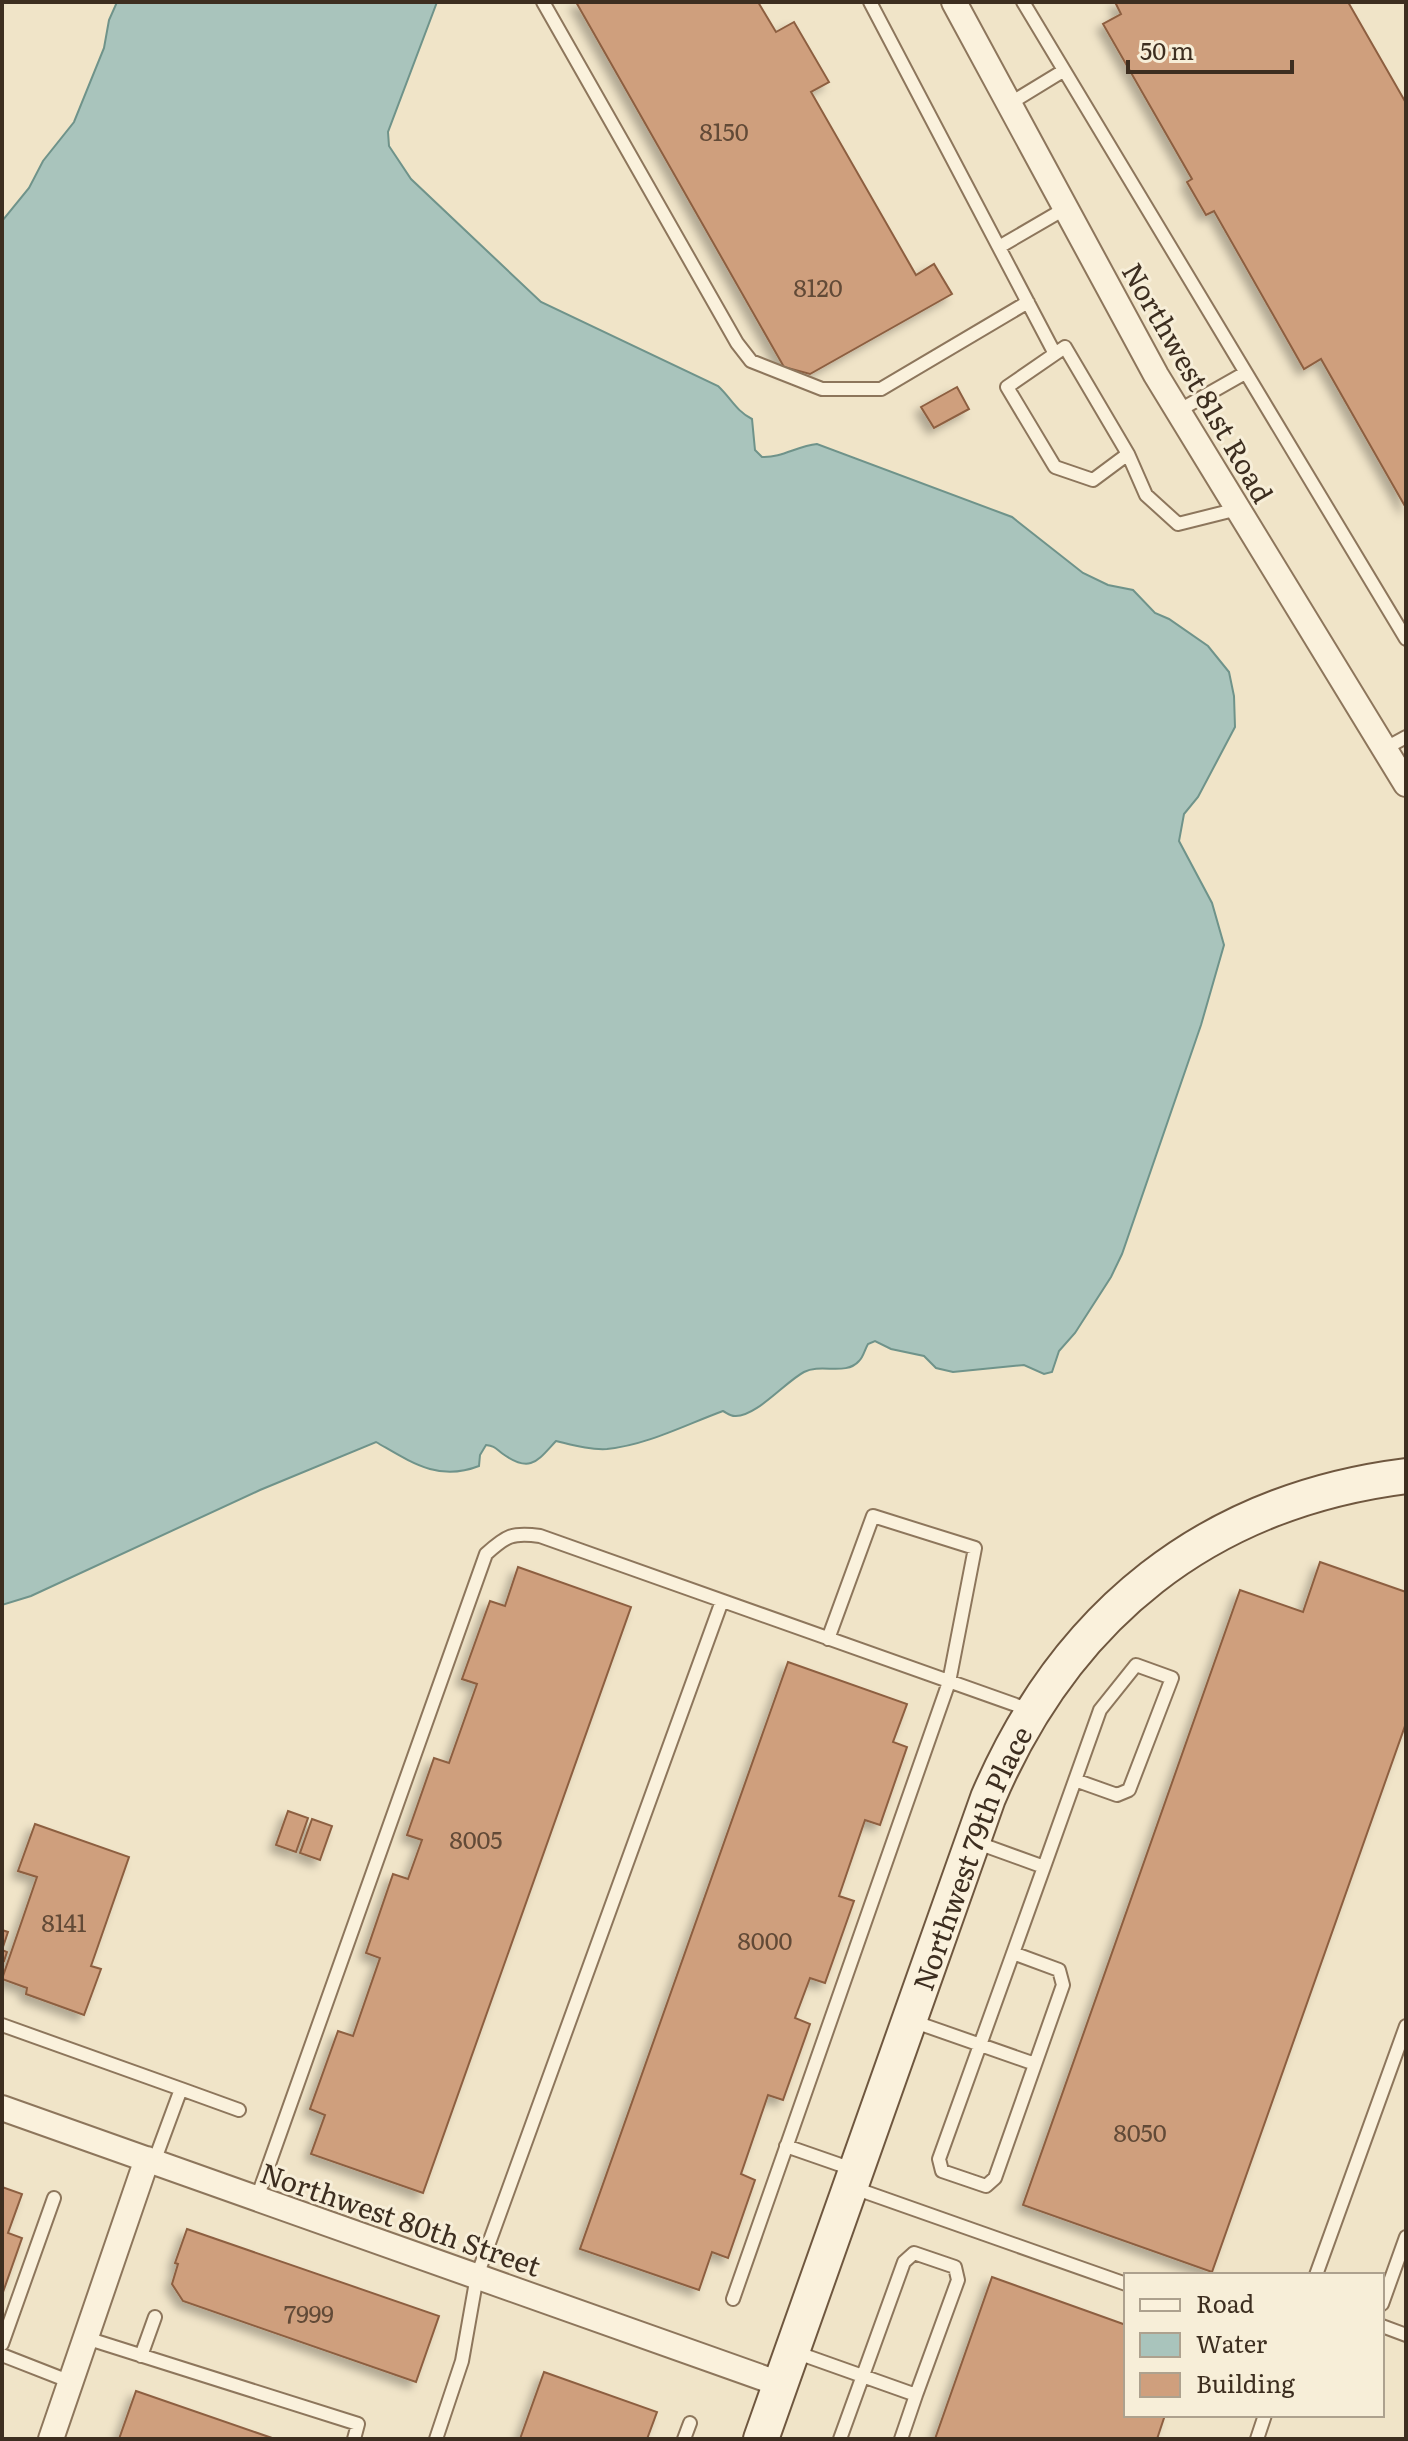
<svg xmlns="http://www.w3.org/2000/svg" width="1408" height="2441" viewBox="0 0 1408 2441" font-family="Literata,serif">
<defs>
<filter id="shadow"><feDropShadow dx="-6" dy="6" stdDeviation="4" flood-color="#0004"/></filter>
</defs>
<rect width="100%" height="100%" fill="#f0e4c8"/>
<!-- water -->
<path fill="#a9c4bc" stroke="#6f938a" stroke-width="2" d="M117,2H437L388,132L389,146L411,179L541,302L718,386C731,398 736,411 752,419L755,450L762,457C782,458 797,446 817,444L1012,517L1083,573L1108,585L1133,590L1155,613L1169,619L1208,646L1229,672L1234,696L1235,727L1198,797L1184,814L1179,841L1212,903L1224,945L1201,1025L1122,1254L1111,1277L1075,1333L1059,1351L1052,1372L1044,1374L1024,1365L953,1372L936,1368L924,1356L891,1349L875,1341L868,1344C865,1349 863,1358 859,1361C846,1376 821,1363 804,1372C785,1382 756,1417 735,1416C730,1416 727,1413 723,1411C685,1425 647,1445 607,1449C590,1450 573,1445 556,1441C538,1460 531,1474 503,1454C496,1449 495,1446 486,1445L480,1455L479,1466C438,1482 411,1462 376,1442L260,1490L31,1596L2,1605V221L29,188L43,161L74,122L104,48L109,20Z"/>
<!-- building -->
<path fill="#cf9f7d" stroke="#8d5f41" stroke-width="2" filter="url(#shadow)" d="M576,2H758L776,32L794,22L829,82L811,92L916,275L934,264L952,294L810,374L784,367Z
M1115,2H1348L1406,103V508L1321,359L1304,369L1214,211L1206,215L1187,182L1192,179L1103,24L1121,14Z
M957,387L969,409L934,428L921,407Z
M1320,1562L1406,1592V1723L1212,2272L1023,2205L1240,1590L1303,1612Z
M518,1567L631,1607L423,2193L311,2154L325,2115L310,2109L338,2031L353,2036L380,1958L366,1953L393,1874L408,1879L422,1840L407,1835L434,1758L449,1763L477,1684L462,1679L490,1601L505,1606Z
M788,1662L907,1704L893,1742L907,1747L880,1825L865,1820L839,1896L854,1901L825,1983L810,1978L795,2018L810,2024L783,2100L768,2095L741,2174L755,2180L728,2258L712,2252L699,2290L580,2249Z
M288,1811L308,1818L296,1852L276,1845Z
M312,1819L332,1826L320,1860L300,1853Z
M35,1824L129,1857L91,1966L101,1969L84,2015L26,1994L27,1988L2,1979L37,1877L18,1871Z
M2,1930L8,1932L2,1950L7,1952L4,1961L2,1960Z
M2,2187L22,2194L8,2233L22,2238L2,2295Z
M187,2229L439,2316L416,2382L183,2301L172,2284L178,2264L175,2263Z
M992,2277L1126,2325V2415H1165L1157,2439H935Z
M544,2372L657,2412L647,2439H520Z
M136,2391L275,2439H119Z"/>
<g fill="none" stroke-linecap="round" stroke-linejoin="round">
<!-- lane casing -->
<g stroke="#8d765c" stroke-width="16">
<path id="lane" d="M543,2L737,343L751,361L822,389H881L1028,302
M870,2L1055,354
M1023,2L1406,639
M1009,104L1063,71
M999,247L1066,208
M1178,411L1245,373
M1128,454L1093,480L1055,467L1007,387L1065,347L1128,454L1146,495L1178,524L1238,509
M1384,749L1406,737
M975,1842L1044,1867L1100,1710L1136,1665L1172,1678L1129,1790L1117,1795L1075,1780
M1013,1953L1059,1970L1063,1985L995,2178L986,2186L942,2171L939,2159L1044,1867
M912,2021L1035,2064
M2,2025L181,2089
M786,2146L855,2170
M154,2162L181,2089L239,2110
M854,2188L1126,2284
M257,2198L486,1554C506,1536 512,1532 540,1536L1030,1710
M1316,2275L1406,2026
M733,2299L949,1682L975,1548L873,1516L828,1639
M1382,2304L1406,2237
M1382,2326L1406,2335
M86,2338L358,2424L354,2439
M2,2344L54,2198
M795,2352L916,2395L958,2280L955,2267L914,2253L904,2262L840,2439
M2,2355L71,2382
M141,2356L155,2317
M436,2439L462,2361L477,2276L722,1601
M684,2439L690,2423
M901,2439L916,2395
M1257,2439L1265,2415"/>
</g>
<!-- street casing -->
<g stroke="#8d765c" stroke-width="28">
<path id="street" d="M954,2L1156,375L1406,784
M2,2108L780,2384
M51,2439L147,2159"/>
</g>
<!-- secondary casing -->
<g stroke="#6f573f" stroke-width="38">
<g id="secondary">
<path id="s1" d="M761,2439L988,1798C1066,1615 1207,1501 1406,1476"/>
</g>
</g>
<!-- lane -->
<use href="#lane" stroke="#faf1dc" stroke-width="12"/>
<!-- street -->
<use href="#street" stroke="#faf1dc" stroke-width="24"/>
<!-- secondary -->
<use href="#secondary" stroke="#faf1dc" stroke-width="34"/>
</g>
<g text-anchor="middle" dominant-baseline="central" stroke-width="6" stroke-linejoin="round" paint-order="stroke">
<!-- number labels -->
<g font-size="24" fill="#624a37">
<text x="724" y="130">8150</text>
<text x="818" y="286">8120</text>
<text x="476" y="1838">8005</text>
<text x="64" y="1921">8141</text>
<text x="765" y="1939">8000</text>
<text x="1140" y="2131">8050</text>
<text x="309" y="2312">7999</text>
</g>
<!-- street labels -->
<g font-size="28" fill="#3d2e20" stroke="#f7eed8">
<text transform="translate(1199 382) rotate(60)">Northwest 81st Road</text>
<text stroke="none"><textPath href="#s1" startOffset="618">Northwest 79th Place</textPath></text>
<text transform="translate(401 2218) rotate(19)">Northwest 80th Street</text>
</g>
</g>
<!-- border -->
<rect width="1408" height="2441" fill="none" stroke="#3d2e20" stroke-width="8"/>
<!-- legend -->
<rect x="1124" y="2273" width="260" height="144" fill="#f7eed8" stroke="#ada18e" stroke-width="2"/>
<rect x="1140" y="2299" width="40" height="12" fill="#faf1dc" stroke="#ada18e" stroke-width="2"/>
<text x="1196" y="2313" font-size="24" fill="#3d2e20">Road</text>
<rect x="1140" y="2333" width="40" height="24" fill="#a9c4bc" stroke="#ada18e" stroke-width="2"/>
<text x="1196" y="2353" font-size="24" fill="#3d2e20">Water</text>
<rect x="1140" y="2373" width="40" height="24" fill="#cf9f7d" stroke="#ada18e" stroke-width="2"/>
<text x="1196" y="2393" font-size="24" fill="#3d2e20">Building</text>
<!-- scale -->
<path d="M1128 60v12h164v-12" fill="none" stroke="#3d2e20" stroke-width="4"/>
<text x="1140" y="60" font-size="24" fill="#3d2e20" stroke="#f7eed8" stroke-width="6" paint-order="stroke">50 m</text>
</svg>
